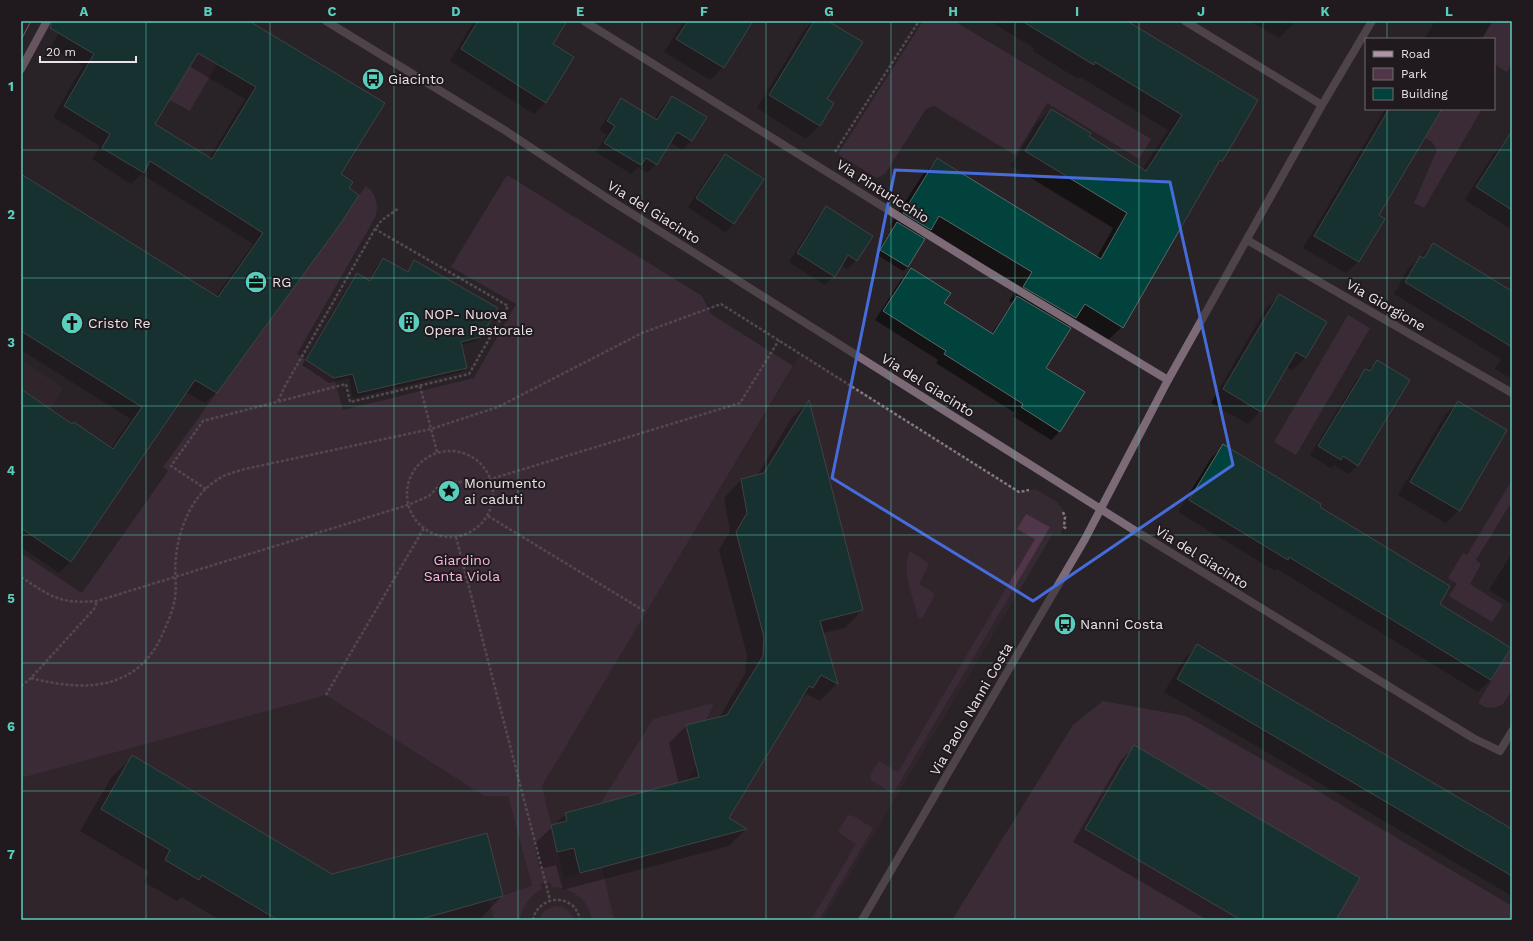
<svg xmlns="http://www.w3.org/2000/svg" width="1533" height="941" viewBox="0 0 1533 941" font-family="'Work Sans',sans-serif">
<rect width="100%" height="100%" fill="#292227"/>
<!-- built -->
<path fill="#352932" d="M801,354L1019,492L1035,489L1057,502L1062,508L1065,517L1064,527L1060,535L1053,534L823,920H21V778L326,695L484,796H508L532,886L564,878L542,786L642,618Z
M21,360L63,388L21,461Z"/>
<!-- green -->
<path fill="#51364a" d="M923,21H954L1151,139L1139,159L1047,103L1015,155L934,106L926,109L885,174L877,178L838,154Z
M1493,21H1512V63L1507,72L1494,64V39H1482Z
M210,33L217,64L190,111L170,100Z
M1442,109H1482L1424,208L1414,203L1437,150L1432,142L1425,138Z
M507,175L702,296L711,314L793,366L542,786L564,878L602,867L614,920H592C589,899 572,888 552,887L550,882L540,884L542,889C530,895 521,908 520,920H494L489,900L532,886L508,796H484L326,695L21,778V553L82,593L168,471L163,467L366,186C377,194 378,204 376,216L297,354L334,378L343,410L474,378L516,304L451,267Z
M1348,315L1370,328L1296,455L1274,442Z
M1512,480V501L1476,560L1481,564L1470,584L1503,605L1492,622L1449,596L1457,584L1448,578L1463,553L1467,555Z
M1026,514L1050,527L893,794L871,780V774L879,761L898,772L1035,539L1017,529Z
M910,551L929,564L919,584L935,594L923,617L921,618L918,617C913,596 901,572 910,551Z
M1511,648L1512,690L1503,704L1497,707L1491,708L1485,707L1478,703Z
M1103,701L1186,716L1316,790L1512,906V920H952L1073,725Z
M714,703L706,720L686,725L696,766L687,781L601,803L653,719Z
M848,815L853,816L873,828L819,920H811L856,844L838,832Z
M555,906C565,907 571,911 574,920H539L544,911Z"/>
<!-- shadow -->
<path fill="#0007" fill-rule="evenodd" d="M65,21H247L340,174L216,392L205,403L186,392L70,562L59,573L21,547V387L23,389L22,391L72,425L111,448L131,419L21,350V175L215,297L253,244L141,174L131,184L92,159L100,146L53,117L83,66L51,47ZM189,66L245,99L209,158L154,124Z
M474,21H551L552,44L545,102L534,114L450,61Z
M684,21H751L723,67L710,80L664,52Z
M813,21H826V100L833,104L819,126L806,139L757,108L805,29Z
M990,21H1123L1221,161L1214,168L1122,327L1107,341L1073,320L1067,327L1045,368L1060,431L1051,440L1013,416L1015,413L936,363L938,360L875,320L902,278L911,269L942,303L991,334L1012,303L1009,301L1018,287L927,232L921,238L924,240L908,267L903,271L876,254L892,229L889,227L923,174L937,159L1097,257L1113,228L1011,166L1036,124L1051,110L1088,137L1142,170L1168,130L1080,77L1078,79L1033,51L1034,48Z
M1250,21H1296L1279,38Z
M1435,21H1492L1481,39H1424Z
M672,97L706,118L691,141L682,150L670,142L656,164L647,173L638,167L631,174L596,152L607,135L599,130L613,108L622,99L654,120L663,106Z
M1385,109H1440L1378,216L1358,262L1346,273L1303,248Z
M1506,142L1512,146V230L1465,200L1493,154Z
M725,155L734,223L725,232L688,207L716,164Z
M21,166L24,168L21,174Z
M826,207L856,260L848,269L841,265L834,276L825,285L789,262L818,216Z
M1433,244L1512,292V379L1495,369L1501,359L1394,294L1408,269Z
M383,259L406,272L414,261L481,336L475,341L460,345L466,367L461,372L353,398L349,378L329,383L302,365L352,279L357,274L369,281L378,264Z
M1279,295L1326,323L1305,358L1292,371L1286,367L1260,411L1248,424L1211,403L1266,308Z
M1377,361L1358,465L1349,474L1334,465L1331,468L1310,455L1357,379L1365,370L1367,371Z
M808,402L862,610L845,628L823,633L837,684L820,701L807,694L799,702L728,819L746,829L729,846L563,890L556,865L540,869L534,844L566,814L679,784L669,743L686,726L719,718L745,674L747,655L719,550L730,531L724,498L741,480L757,476L791,419Z
M1458,402L1459,510L1446,523L1398,495L1445,415Z
M1223,446L1318,507L1438,604L1510,648L1490,680L1478,692L1277,569L1275,571L1178,512L1211,458Z
M1512,553V604L1489,590Z
M1197,646L1512,830V896L1164,692L1184,659Z
M1134,747L1334,920H1207L1073,842L1121,760Z
M133,756L332,875L502,896L481,918L473,920H220L181,897L177,901L144,882L149,872L80,831L111,778Z"/>
<!-- building -->
<path fill="#01433c" stroke="#5c6765" fill-rule="evenodd" d="M52,21H249L385,103L341,174L353,182L349,188L359,195L341,223L217,393L195,380L71,562L21,528V389L72,424L74,422L113,449L142,407L21,331V174L218,297L263,233L150,161L144,173L102,148L110,134L64,106L94,54L50,28ZM198,53L256,87L212,159L155,124Z
M478,21H567L553,44L574,57L546,103L461,49Z
M688,21H753L724,68L676,39Z
M814,21H828L863,42L827,99L834,103L820,126L769,95Z
M1022,21H1127L1258,100L1222,162L1220,160L1123,328L1085,304L1076,318L1023,287L1032,272L939,216L931,230L903,213L937,158L1101,259L1127,213L1025,151L1051,109L1091,133L1089,136L1146,171L1182,115L1095,62L1094,65Z
M672,96L707,117L692,141L677,132L657,165L646,158L641,165L604,143L615,126L607,121L621,98L657,120Z
M1389,109H1442L1379,215L1385,219L1359,262L1314,236Z
M1512,131V210L1476,187Z
M725,154L764,179L734,224L696,198Z
M826,206L873,236L857,261L848,255L835,277L797,253Z
M897,222L925,239L908,267L880,250Z
M1433,243L1512,291V347L1405,282L1420,256L1424,258Z
M383,258L408,272L414,260L498,308L481,337L461,342L467,368L358,393L353,374L334,378L306,360L357,273L370,281Z
M911,268L951,293L944,303L993,334L1017,296L1071,328L1046,368L1085,392L1060,432L1021,407L1023,404L944,354L946,351L883,311Z
M1279,294L1327,322L1306,358L1296,352L1261,412L1223,389Z
M1377,360L1410,380L1358,466L1343,456L1341,460L1318,446L1365,369L1370,371Z
M809,400L863,610L820,621L838,684L821,675L813,688L809,686L729,818L747,829L580,873L574,848L557,852L551,825L567,821L565,813L699,777L686,725L727,715L763,656L764,637L736,532L747,513L741,479L764,473Z
M1458,401L1507,430L1460,511L1410,482Z
M1223,444L1321,504L1320,507L1450,586L1440,604L1511,648L1491,680L1289,557L1288,560L1189,500Z
M1197,644L1512,829V876L1177,679Z
M1134,745L1360,878L1336,920H1241L1085,829Z
M132,755L332,874L487,833L503,896L418,920H278L202,875L199,880L165,860L170,850L101,809Z"/>
<g fill="none" stroke-linecap="round" stroke-linejoin="round">
<!-- path -->
<path stroke="#80797e" stroke-width="2.5" stroke-dasharray="3 2" stroke-linecap="butt" d="M835,152L919,21
M420,386L437,452
M278,401L285,386L375,229L382,220L399,208
M407 494a43 43 0 1 1 86 0a43 43 0 1 1-86 0Z
M206,489L171,466L203,421L346,384L350,402L469,374L508,306L375,229
M1063,512L1065,517L1064,527L1067,529
M488,516L646,612
M456,537L550,900
M21,577C52,597 59,604 97,601L408,505L429,496L440,485L455,482H472L491,479L740,403L779,340
M31,678C85,692 138,691 163,633C168,622 173,610 175,598C177,584 174,570 176,556C179,529 191,498 214,482C223,475 234,472 245,469L431,429L498,407L642,333L721,304L1019,492L1029,490
M21,686L31,678L94,609L97,601
M326,695L424,528
M533,920C536,902 558,893 573,906C577,910 579,915 580,920"/>
<!-- service -->
<path stroke="#7c6b77" stroke-width="8" d="M584,21L985,270L1168,380
M1247,240L1512,393"/>
<!-- minor -->
<path stroke="#7c6b77" stroke-width="8" d="M326,21L506,131L607,198L1134,530L1473,738L1500,751L1512,731
M1185,21L1322,105
M862,920L1085,539L1168,380L1322,105L1372,21"/>
<!-- secondary -->
<path stroke="#af93a6" stroke-width="8" d="M21,69L47,21"/>
<!-- tram -->
<path stroke="#b4aeb2" stroke-width="1" d="M21,40L31,21"/>
</g>
<!-- marked area -->
<path d="M0 0H1533V941H0ZM895,170L1170,182L1233,465L1033,601L832,478Z" fill="#292227" fill-opacity=".55" fill-rule="evenodd"/>
<path fill="none" stroke="#466cdb" stroke-width="3" stroke-linejoin="round" d="M895,170L1170,182L1233,465L1033,601L832,478Z"/>
<!-- grid -->
<path fill="none" stroke="#5acebd" stroke-width="1" stroke-opacity="0.55" d="M146,21V920M270,21V920M394,21V920M518,21V920M642,21V920M766,21V920M891,21V920M1015,21V920M1139,21V920M1263,21V920M1387,21V39M1387,109V920M21,150H1512M21,278H1512M21,406H1512M21,535H1512M21,663H1512M21,791H1512"/>
<!-- icons -->
<defs>
<g id="bus-disc" transform="scale(1.15)"><circle r="9.5" fill="#5acebd" stroke="#20191d"/><path d="M-5-6H5V4H4V6H2V4H-2V6H-4V4H-5ZM-3.5-4V0h7V-4ZM-3.5 1.2v1.5H-2V1.2ZM2 1.2v1.5H3.5V1.2Z" fill="#111"/></g>
<g id="office-disc" transform="scale(1.15)"><circle r="9.5" fill="#5acebd" stroke="#20191d"/><path d="M-6-3h4V-5.5h4V-3h4V5H-6ZM-1-4.5V-3h2v-1.5ZM-6 0V1H6V0Z" fill="#111"/></g>
<g id="building-disc" transform="scale(1.15)"><circle r="9.5" fill="#5acebd" stroke="#20191d"/><path d="M-4-6H4V6H1V3H-1V6H-4ZM-2.5-4.3h1.7v1.8h-1.7ZM.8-4.3h1.7v1.8H.8ZM-2.5-1h1.7V.8h-1.7ZM.8-1h1.7V.8H.8Z" fill="#111"/></g>
<g id="church-disc" transform="scale(1.15)"><circle r="9.5" fill="#5acebd" stroke="#20191d"/><path d="M-1.2-6h2.4v3.5h3.3v2.4h-3.3V6h-2.4V-.1h-3.3v-2.4h3.3Z" fill="#111"/></g>
<g id="sight-disc" transform="scale(1.15)"><circle r="9.5" fill="#5acebd" stroke="#20191d"/><path d="M0-6L1.8-2.2L6-1.7L2.9 1.2L3.7 5.4L0 3.3L-3.7 5.4L-2.9 1.2L-6-1.7L-1.8-2.2Z" fill="#111"/></g>
</defs>
<g fill-rule="evenodd">
<use href="#bus-disc" x="373" y="79"/>
<use href="#office-disc" x="256" y="282"/>
<use href="#building-disc" x="409" y="322"/>
<use href="#church-disc" x="72" y="323"/>
<use href="#sight-disc" x="449" y="491"/>
<use href="#bus-disc" x="1065" y="624"/>
</g>
<g text-anchor="middle" dominant-baseline="central" stroke-width="4" stroke-linejoin="round" paint-order="stroke">
<!-- poi labels -->
<g font-size="14" fill="#eae4e8" stroke="#20191d" text-anchor="start">
<text x="388" y="79">Giacinto</text>
<text x="272" y="282">RG</text>
<text x="424" y="314">NOP- Nuova<tspan x="424" dy="16">Opera Pastorale</tspan></text>
<text x="88" y="323">Cristo Re</text>
<text x="464" y="483">Monumento<tspan x="464" dy="16">ai caduti</tspan></text>
<text x="1080" y="624">Nanni Costa</text>
</g>
<!-- street labels -->
<g font-size="14" fill="#eae4e8" stroke="#20191d">
<text transform="translate(883 191) rotate(32)">Via Pinturicchio</text>
<text transform="translate(654 212) rotate(32)">Via del Giacinto</text>
<text transform="translate(1386 305) rotate(30)">Via Giorgione</text>
<text transform="translate(928 385) rotate(32)">Via del Giacinto</text>
<text transform="translate(1202 557) rotate(32)">Via del Giacinto</text>
<text transform="translate(971 709) rotate(-60)">Via Paolo Nanni Costa</text>
</g>
<!-- park labels -->
<g font-size="14" fill="#f6b8e4" stroke="#20191d">
<text x="462" y="560">Giardino<tspan x="462" dy="16">Santa Viola</tspan></text>
</g>
</g>
<!-- border -->
<rect width="1533" height="941" fill="none" stroke="#20191d" stroke-width="44"/>
<!-- legend -->
<rect x="1365" y="38" width="130" height="72" fill="#20191d" stroke="#716a6e"/>
<rect x="1373" y="51" width="20" height="6" fill="#af93a6" stroke="#716a6e"/>
<text x="1401" y="58" font-size="12" fill="#eae4e8">Road</text>
<rect x="1373" y="68" width="20" height="12" fill="#51364a" stroke="#716a6e"/>
<text x="1401" y="78" font-size="12" fill="#eae4e8">Park</text>
<rect x="1373" y="88" width="20" height="12" fill="#01433c" stroke="#716a6e"/>
<text x="1401" y="98" font-size="12" fill="#eae4e8">Building</text>
<!-- scale -->
<path d="M40 56v6h96v-6" fill="none" stroke="#eae4e8" stroke-width="2"/>
<text x="46" y="56" font-size="12" fill="#eae4e8" stroke="#20191d" stroke-width="3" paint-order="stroke">20 m</text>
<rect x="22" y="22" width="1489" height="897" fill="none" stroke="#5acebd" stroke-width="1.5"/>
<g font-size="13" text-anchor="middle" font-weight="bold" fill="#5acebd">
<text x="84" y="16">A</text>
<text x="208" y="16">B</text>
<text x="332" y="16">C</text>
<text x="456" y="16">D</text>
<text x="580" y="16">E</text>
<text x="704" y="16">F</text>
<text x="829" y="16">G</text>
<text x="953" y="16">H</text>
<text x="1077" y="16">I</text>
<text x="1201" y="16">J</text>
<text x="1325" y="16">K</text>
<text x="1449" y="16">L</text>
<text x="11" y="91">1</text>
<text x="11" y="219">2</text>
<text x="11" y="347">3</text>
<text x="11" y="475">4</text>
<text x="11" y="603">5</text>
<text x="11" y="731">6</text>
<text x="11" y="859">7</text>
</g>
</svg>
